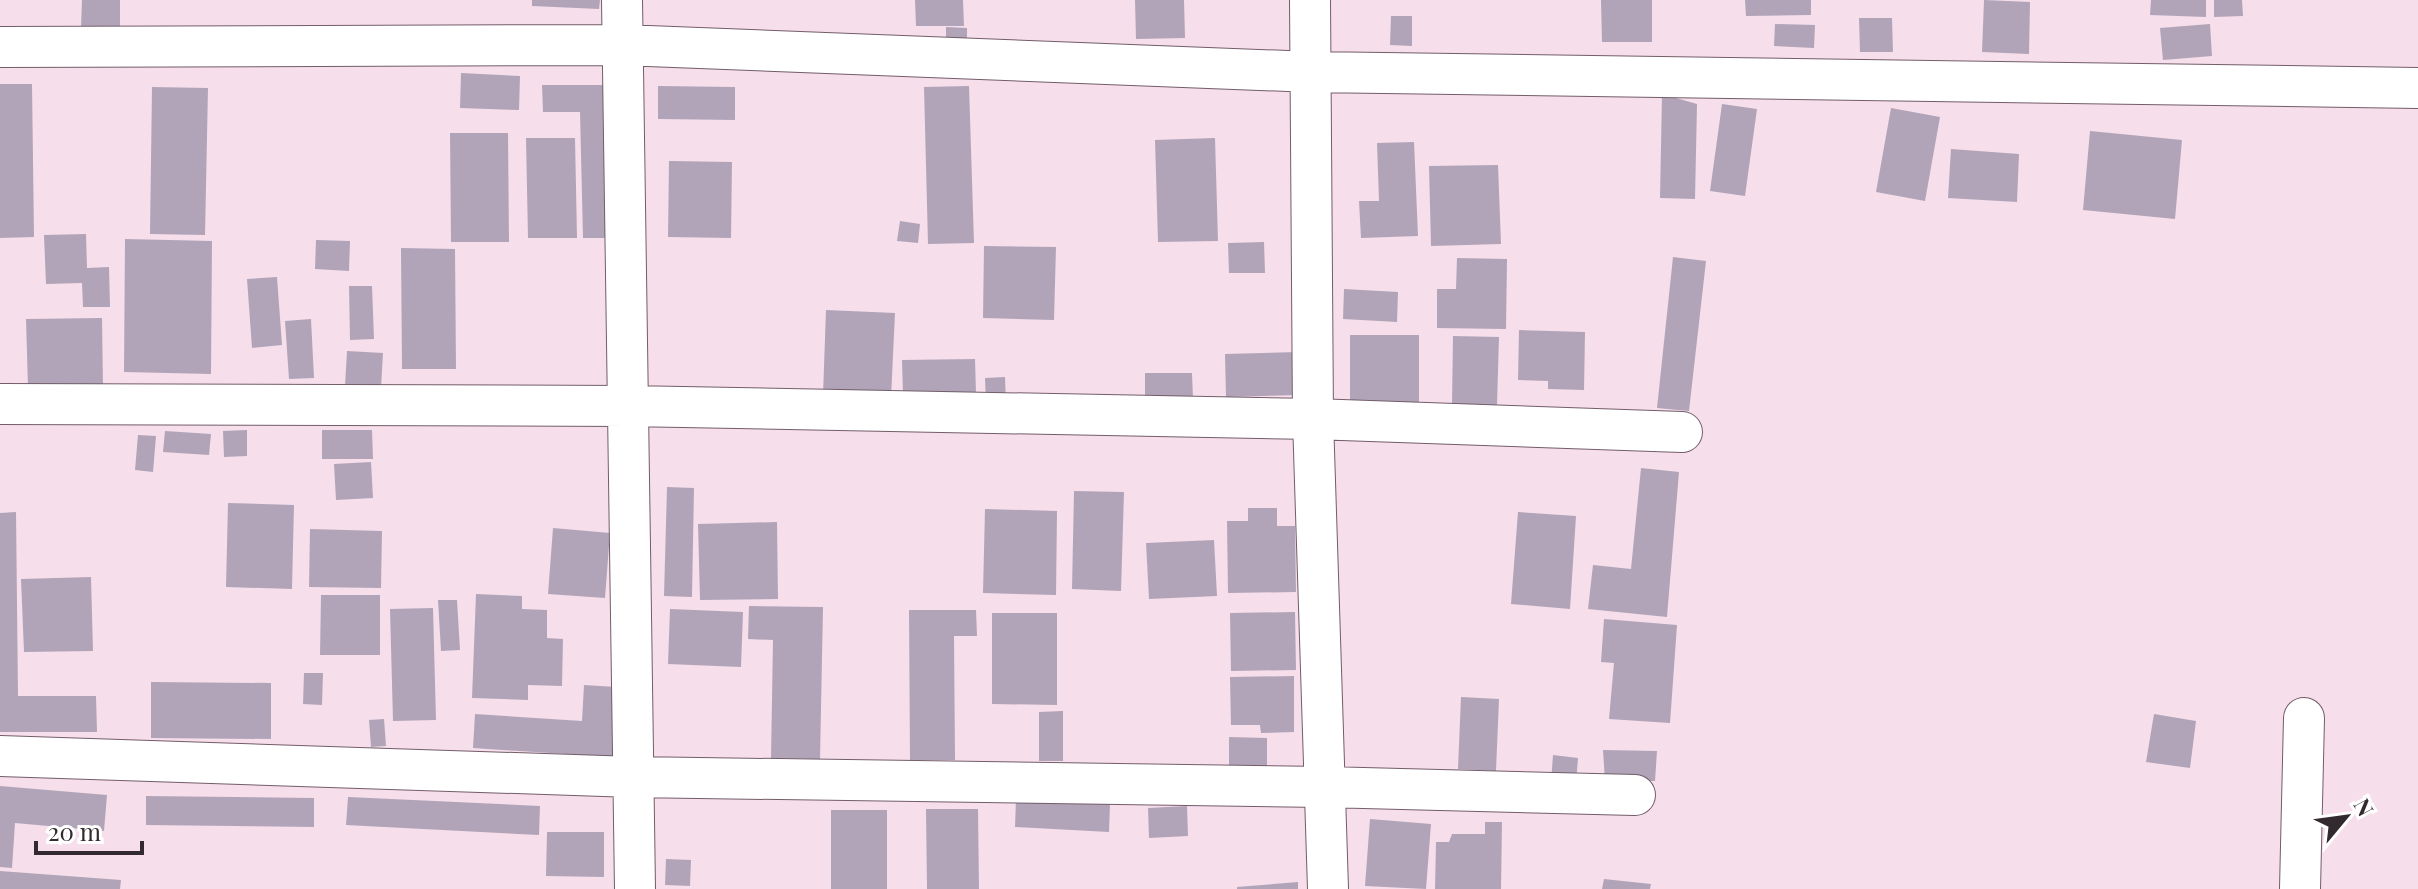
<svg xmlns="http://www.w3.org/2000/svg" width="2418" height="889" viewBox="0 0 2418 889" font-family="'Playfair Display',serif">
<rect width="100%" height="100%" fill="#f6deeb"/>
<!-- building -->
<path fill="#b1a4b8" d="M82,0H120V29L81,28Z
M532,0H600L599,9L532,6Z
M915,0H963L964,26H916Z
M1135,0H1184L1185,38L1136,39Z
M1601,0H1652V42H1602Z
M1745,0H1811V15L1746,16Z
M1984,0L2030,2L2029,54L1982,52Z
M2151,0H2206V17L2150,15Z
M2214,0H2242L2243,16L2214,17Z
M1391,16H1412V46L1390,45Z
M1859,18H1892L1893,52H1860Z
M1775,24L1815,25L1814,48L1774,46Z
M2210,24L2212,56L2163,60L2160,28Z
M946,27L967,28V46L946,45Z
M461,73L520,76L519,110L460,108Z
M0,84H32L34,237L0,238Z
M542,85H610L612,238H583L580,112H543Z
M658,86L735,87V120L658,119Z
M969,86L974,243L928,244L924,87Z
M152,87L208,88L205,235L150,234Z
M1662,94L1697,104L1695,199L1660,198Z
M1722,104L1757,109L1745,196L1710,191Z
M1891,108L1940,117L1925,201L1876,192Z
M2090,131L2182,140L2175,219L2083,210Z
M450,133H508L509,242H451Z
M526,138H575L577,238H528Z
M1215,138L1218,241L1158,242L1155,140Z
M1414,142L1418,236L1361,238L1359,201H1379L1377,143Z
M1951,149L2019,154L2017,202L1948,198Z
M669,161L732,162L731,238L668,237Z
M1498,165L1501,244L1431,246L1429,166Z
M900,221L920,224L918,243L897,241Z
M86,234L87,268L109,267L110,307H83L82,283L46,284L44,235Z
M125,239L212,241L211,374L124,372Z
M316,240L350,241L349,271L315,269Z
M1264,242L1265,273H1229L1228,243Z
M984,246L1056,247L1054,320L983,318Z
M401,248L455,249L456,369H402Z
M1673,257L1706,261L1689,411L1657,408Z
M1457,258L1507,259L1506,329L1437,328V289H1456Z
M277,277L282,345L252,348L247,279Z
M349,286H372L374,339L350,340Z
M1344,289L1398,292L1397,322L1343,319Z
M826,310L895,313L891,398L823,395Z
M102,318L103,387L28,388L26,319Z
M311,319L314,378L289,379L285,321Z
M1519,330L1585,332L1584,390L1548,389V381L1518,380Z
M1350,335H1419V405L1350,406Z
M1453,336L1499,337L1497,405L1452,404Z
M347,351L383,353L381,388L345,386Z
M1299,352L1300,395L1226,397L1225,354Z
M975,359L976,393L903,395L902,360Z
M1145,373H1192L1193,399H1145Z
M1005,377L1006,404L986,405L985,378Z
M247,430V456L224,457L223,431Z
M322,430H372L373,459H322Z
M165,431L211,434L209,455L163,452Z
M138,435L156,436L153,472L135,470Z
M371,462L373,498L336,500L334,464Z
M1641,468L1679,472L1667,617L1588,609L1593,565L1631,569Z
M667,487L694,488L692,597L664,596Z
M1074,491L1124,492L1121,591L1072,589Z
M228,503L294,505L292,589L226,587Z
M1248,508H1277V526H1295L1296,592L1228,593L1227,521H1248Z
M985,509L1057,511L1056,595L983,593Z
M16,512L18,696H96L97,732H0V513Z
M1518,512L1576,516L1570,609L1511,604Z
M777,522L778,599L700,600L698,524Z
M553,528L610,533L605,598L548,594Z
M310,529L382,531L381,588L309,587Z
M1214,540L1217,596L1149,599L1146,543Z
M91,577L93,651L24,652L21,579Z
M476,594L522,596V609L547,610V638L563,639L562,686L528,685V700L472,698Z
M321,595H380V655H320Z
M438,600H457L460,650L441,651Z
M749,606L823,607L820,759L771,758L773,640L748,639Z
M433,608L436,720L393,721L390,609Z
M670,609L743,612L741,667L668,664Z
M909,610H976L977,636H954L955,760H910Z
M1295,612L1296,670L1231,671L1230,613Z
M992,613H1057V705L992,704Z
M1604,619L1677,625L1670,723L1609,719L1614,663L1601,662Z
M304,673H323L322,705L303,704Z
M1294,676V732L1261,733L1260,725H1231L1230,677Z
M151,682L271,683V739L151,738Z
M584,685L616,687L612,757L473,748L475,714L582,721Z
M1461,697L1499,699L1496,771L1458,769Z
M1063,711V761H1039V712Z
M2154,714L2196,721L2190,768L2146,762Z
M384,719L386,746L371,747L369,720Z
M1229,737L1267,738V768H1229Z
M1603,750L1657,751L1655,781H1605Z
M1553,755L1578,758L1576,783L1551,782Z
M0,786L107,795L104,831L15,823L12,868L0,867Z
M146,796L314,798V827L146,825Z
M348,797L540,806L539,835L346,825Z
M1016,799L1110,804L1109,832L1015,827Z
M1187,806L1188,836L1149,838L1148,808Z
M926,809H978L979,889H927Z
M831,810H887V889H831Z
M1370,819L1431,824L1426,889L1365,886Z
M1485,822H1502L1501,889H1435L1436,842H1449L1452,834H1485Z
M547,832H604V877L546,876Z
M666,859L691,860L690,886L665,885Z
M0,871L121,880L120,889H0Z
M1604,879L1651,884L1650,889H1602Z
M1298,882V889H1237V887Z"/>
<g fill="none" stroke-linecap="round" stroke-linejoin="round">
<!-- minor casing -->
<g stroke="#725d69" stroke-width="42">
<path id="minor" d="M622,0L635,889
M1310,0L1313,419L1328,889
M0,47L622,45L1312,72L2418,88
M0,404L628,406L1313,419L1682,432
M0,756L633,777L1325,787L1635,795
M2300,889L2304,718"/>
</g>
<!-- minor -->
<use href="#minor" stroke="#fff" stroke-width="40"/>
</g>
<!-- north arrow -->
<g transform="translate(2346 817) rotate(61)" stroke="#ffffff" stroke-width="6" paint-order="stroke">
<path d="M0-6L14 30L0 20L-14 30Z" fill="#332a2f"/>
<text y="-12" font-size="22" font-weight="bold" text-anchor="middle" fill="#332a2f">N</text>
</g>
<!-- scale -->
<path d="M36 841v12h106v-12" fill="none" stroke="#332a2f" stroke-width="4"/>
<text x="48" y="841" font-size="24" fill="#332a2f" stroke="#ffffff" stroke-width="6" paint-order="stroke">20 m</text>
</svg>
